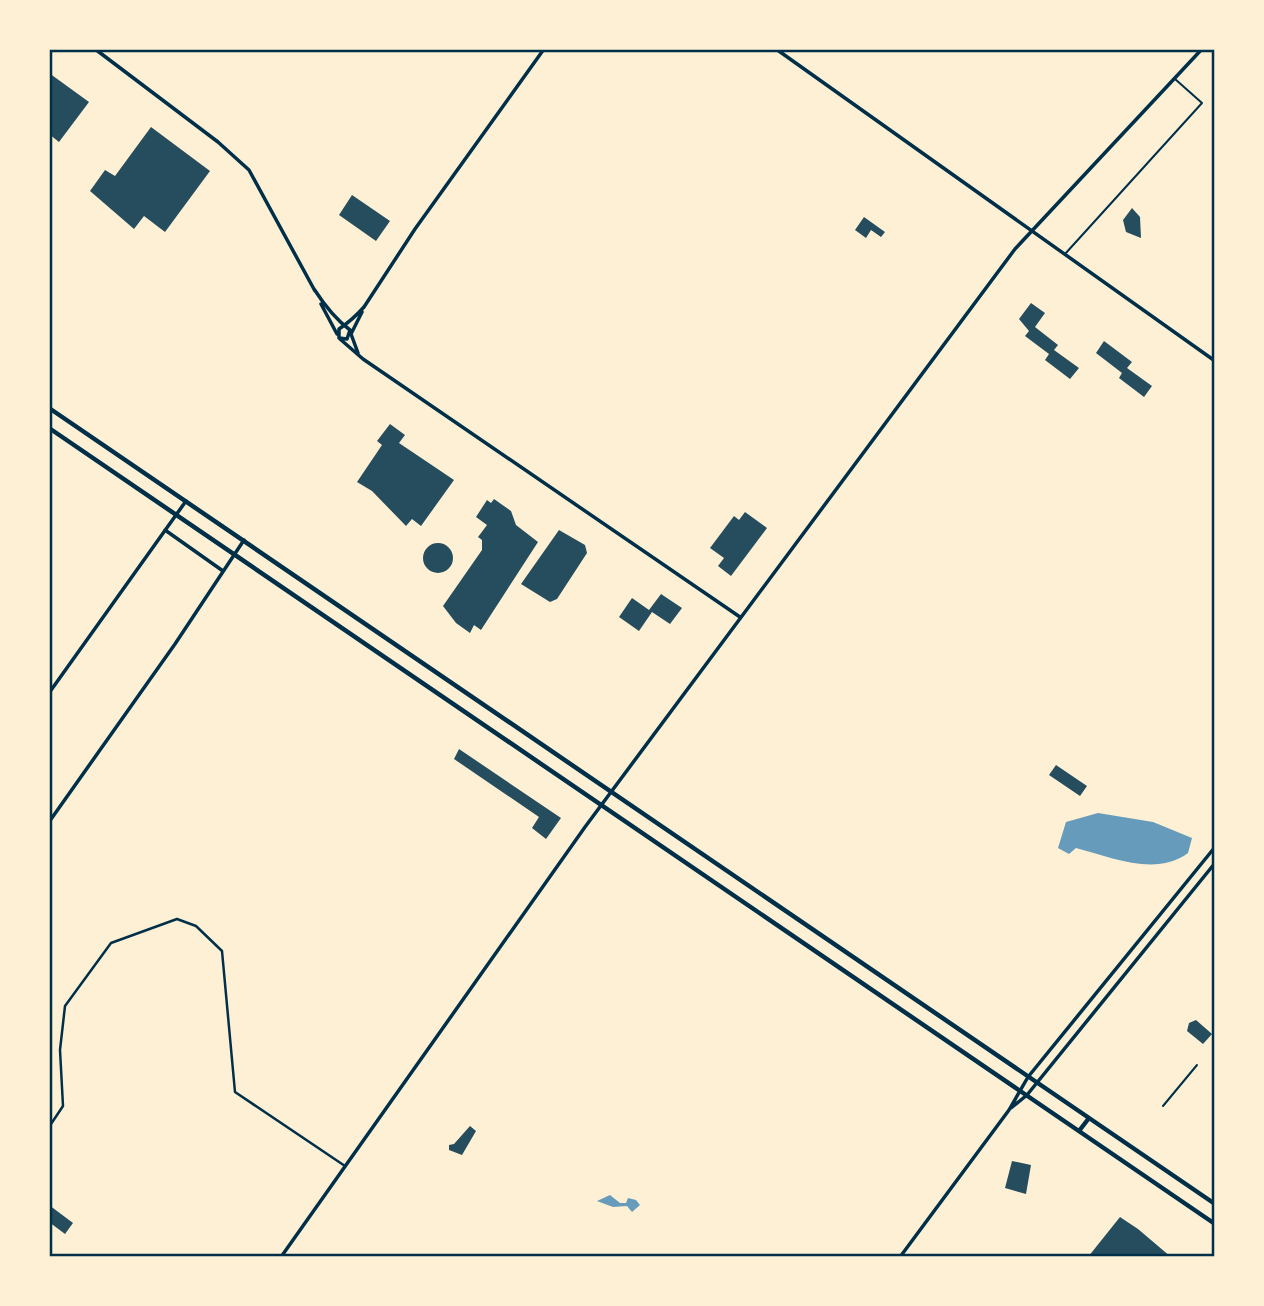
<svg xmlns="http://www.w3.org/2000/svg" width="1264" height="1306" viewBox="0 0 1264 1306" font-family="Mulish,sans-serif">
<rect width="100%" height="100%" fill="#fdf0d5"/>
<!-- water -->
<path fill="#669bbc" d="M1098,813L1153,822L1192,838L1188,853C1156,877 1111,857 1076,848L1069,854L1058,848L1066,822Z
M610,1195L620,1203H626L628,1198L636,1200L640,1205L632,1212L627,1206L613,1207L597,1201Z"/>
<!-- building -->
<path fill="#264d5e" d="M49,73L89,102L59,142L49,134Z
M151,127L210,171L165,232L144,216L134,229L90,191L105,170L115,176Z
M352,195L390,221L376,241L339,215Z
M1132,208L1140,217L1141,238L1126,232L1123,220Z
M864,217L885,232L881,237L871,230L866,238L855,230Z
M1031,303L1045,313L1035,327L1058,345L1054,350L1079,368L1070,379L1045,360L1049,354L1025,336L1029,331L1019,319Z
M1104,341L1132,362L1127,368L1152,386L1144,397L1119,378L1122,373L1096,353Z
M390,424L405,435L399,443L454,480L421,526L412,519L406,526L372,491L357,482L382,445L377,441Z
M494,499L511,511L516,525L538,542L481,630L474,625L470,633L456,623L443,606L482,550V540L478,537L487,525L476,517L487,500L491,503Z
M745,512L767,528L731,576L718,566L724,558L710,548L734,516L739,520Z
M559,530L585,545L587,553L557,599L550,602L521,584Z
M423 558a15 15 0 1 1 30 0a15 15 0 1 1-30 0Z
M661,594L682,608L670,624L652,612L639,631L619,617L632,598L649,610Z
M459,749L561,818L546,839L532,828L539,817L454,759Z
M1056,765L1087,786L1080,796L1049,775Z
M1196,1020L1212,1034L1203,1044L1187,1031L1189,1023Z
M470,1126L476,1131L462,1155L449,1150V1145L454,1144Z
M1012,1161L1031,1165L1026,1194L1005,1188Z
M49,1205L73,1223L65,1234L49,1222Z
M1120,1217L1138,1229L1171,1257H1088Z"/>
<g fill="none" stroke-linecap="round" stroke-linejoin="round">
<!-- service -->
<path stroke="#003049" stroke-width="2" d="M1065,254L1202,103L1175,79"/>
<!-- pedestrian -->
<path stroke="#003049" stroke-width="2" d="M1163,1106L1197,1065"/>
<!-- minor -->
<path stroke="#003049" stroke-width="2.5" d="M49,1127L63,1106L60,1050L65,1006L111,943L177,919L196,926L222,951L235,1092L345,1166"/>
<!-- tertiary -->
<path stroke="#003049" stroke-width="3.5" d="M95,49L218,142L249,170L315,291
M314,289C325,306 335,319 350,330L347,339L339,338V329C348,323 356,316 364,307L415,229L544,49
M321,304L337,334
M340,339L363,359L740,617
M358,353L351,334L362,312
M165,530L223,571
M49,693L186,501
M49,822L175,644L244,540"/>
<!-- secondary -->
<path stroke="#003049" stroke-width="3.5" d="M776,49L1215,361
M1011,1108L1027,1095L1215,863
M281,1257L585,827L1015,249L1202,49
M900,1257L1009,1110L1028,1077L1215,847"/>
<!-- primary -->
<path stroke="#003049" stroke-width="4.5" d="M49,408L1215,1204
M49,428L1215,1224
M1079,1131L1089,1118"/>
</g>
<!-- border -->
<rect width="1264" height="1306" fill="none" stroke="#fdf0d5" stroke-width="102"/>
<rect x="51" y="51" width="1162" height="1204" fill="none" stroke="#003049" stroke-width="2.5"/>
</svg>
